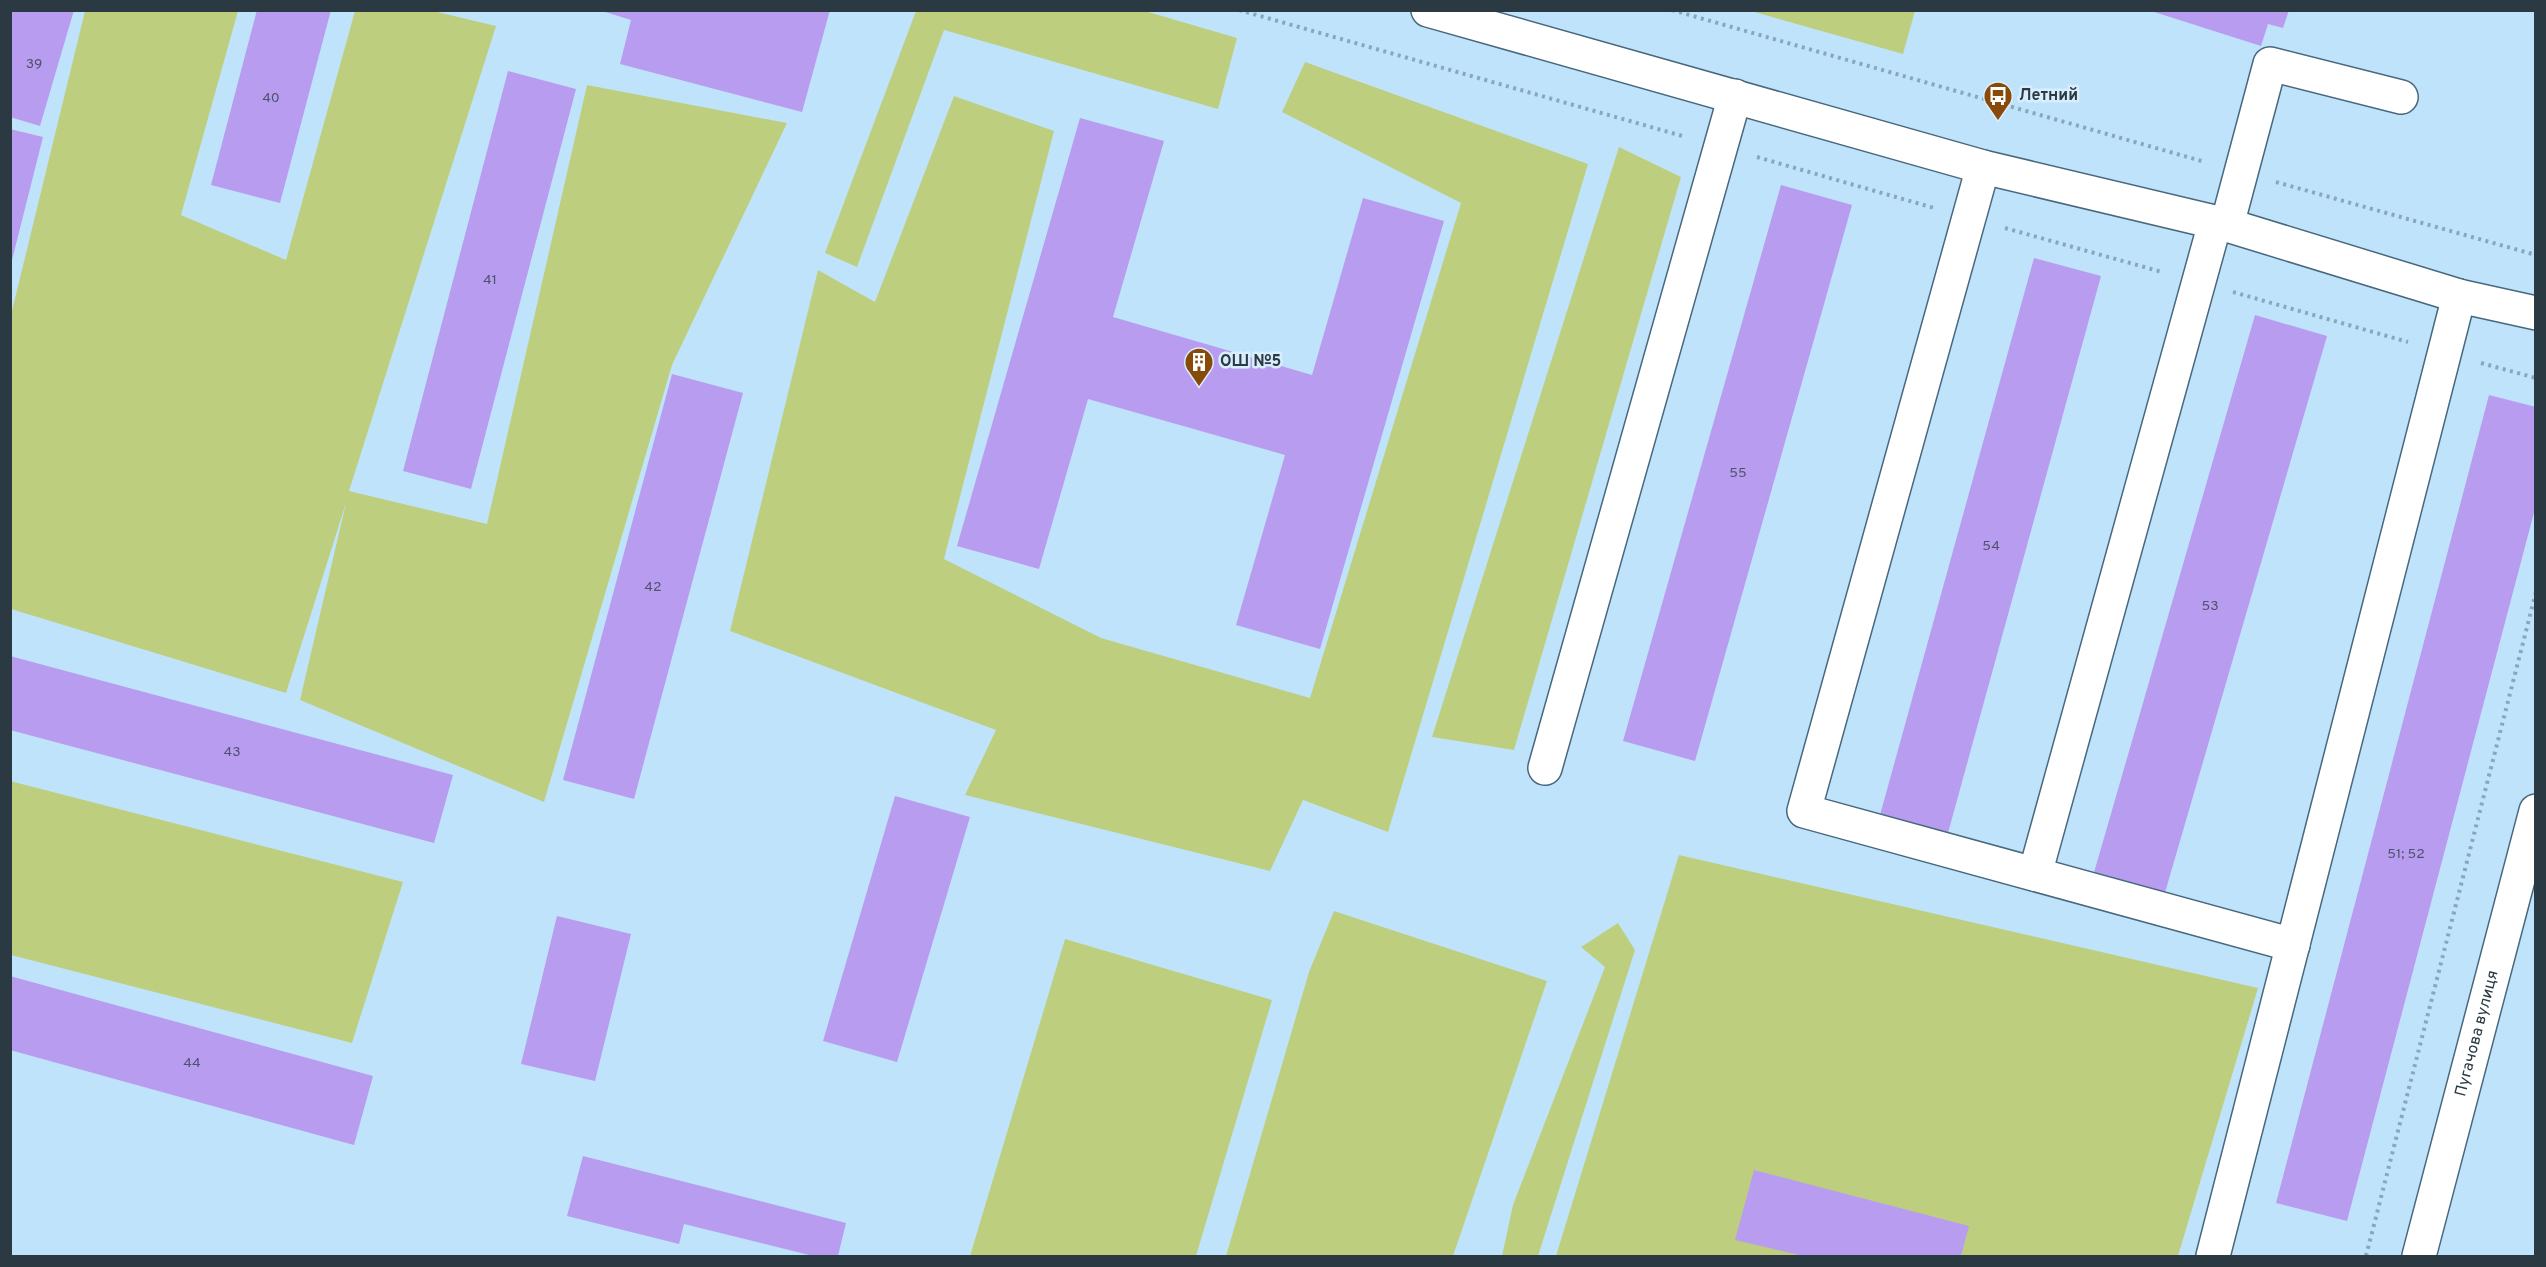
<svg xmlns="http://www.w3.org/2000/svg" width="2546" height="1267" viewBox="0 0 2546 1267" font-family="Overpass,sans-serif">
<rect width="100%" height="100%" fill="#c0e3fc"/>
<!-- green -->
<path fill="#bdcf7f" d="M85,11H238L181,215L286,260L355,11H433L496,26L349,491L487,524L587,85L787,123L672,365L544,802L300,700L346,503L286,693L11,609V315Z
M916,11H1145L1237,38L1218,109L944,30L857,267L825,253Z
M1751,11L1915,10V11L1903,54Z
M1305,62L1588,164L1388,832L1303,800L1270,871L965,795L996,730L730,631L818,270L875,302L954,96L1054,131L944,559L1101,638L1310,698L1461,203L1282,112Z
M1619,147L1681,177L1514,750L1432,737Z
M10,781L403,882L352,1043L11,955Z
M1679,855L2258,988L2178,1256H1556Z
M1334,911L1547,981L1453,1256H1226L1309,972Z
M1618,923L1635,950L1538,1256H1502L1513,1205L1605,967L1581,947Z
M1065,939L1272,1000L1196,1256H970Z"/>
<!-- building -->
<path fill="#b89cf0" d="M10,10H74L40,126L10,117Z
M257,10H331L280,203L211,185Z
M599,10H830L802,112L620,64L631,20Z
M2148,10H2289L2283,28L2268,24L2261,46Z
M508,71L576,89L471,489L403,471Z
M1080,118L1164,141L1113,317L1312,375L1363,198L1444,221L1320,649L1236,625L1285,455L1088,399L1039,569L957,546Z
M10,129L43,137L11,264H10Z
M1781,185L1852,205L1695,761L1623,741Z
M2034,258L2101,276L1948,833L1880,815Z
M2255,315L2327,336L2164,896L2093,876Z
M672,374L743,393L634,799L563,780Z
M2489,395L2536,407V505L2347,1221L2276,1203Z
M10,656L453,775L434,843L10,730Z
M895,796L970,817L897,1062L823,1041Z
M557,916L631,934L595,1081L521,1064Z
M10,976L373,1076L354,1145L10,1050Z
M583,1156L846,1223L838,1256H813L684,1224L679,1244L567,1216Z
M1754,1170L1969,1226L1961,1256H1803L1735,1240Z"/>
<g fill="none" stroke-linecap="round" stroke-linejoin="round">
<!-- minor casing -->
<g stroke="#48687d" stroke-width="36">
<g id="minor">
<path d="M1428,10L1983,167L2227,225L2459,296L2536,313"/>
<path d="M1983,167L1804,811L2293,945"/>
<path d="M2227,225L2270,64L2401,97"/>
<path d="M1545,768L1735,96"/>
<path d="M2035,874L2215,223"/>
<path d="M2213,1256L2459,296"/>
<path id="s1" d="M2419,1256L2536,811"/>
</g>
</g>
<!-- path -->
<path stroke="#8aa6b9" stroke-width="4" stroke-dasharray="3 4.5" stroke-linecap="butt" d="M1239,10L1686,137
M1672,10L2205,162
M1757,157L1934,208
M2276,182L2536,255
M2005,228L2162,272
M2233,292L2408,342
M2481,363L2536,378
M2366,1256L2536,592"/>
<!-- minor -->
<use href="#minor" stroke="#fff" stroke-width="33"/>
</g>
<!-- icons -->
<defs>
<g id="bus-pin" transform="scale(1.5)"><path d="M0 17L-7.5 6A9.5 9.5 0 1 1 7.5 6Z" fill="#874a09" stroke="#d9eefd"/><path d="M-5-6H5V4H4V6H2V4H-2V6H-4V4H-5ZM-3.5-4V0h7V-4ZM-3.5 1.2v1.5H-2V1.2ZM2 1.2v1.5H3.5V1.2Z" fill="#fff"/></g>
<g id="building-pin" transform="scale(1.5)"><path d="M0 17L-7.5 6A9.5 9.5 0 1 1 7.5 6Z" fill="#874a09" stroke="#d9eefd"/><path d="M-4-6H4V6H1V3H-1V6H-4ZM-2.5-4.3h1.7v1.8h-1.7ZM.8-4.3h1.7v1.8H.8ZM-2.5-1h1.7V.8h-1.7ZM.8-1h1.7V.8H.8Z" fill="#fff"/></g>
</defs>
<g fill-rule="evenodd">
<use href="#bus-pin" x="1998" y="96"/>
<use href="#building-pin" x="1199" y="362"/>
</g>
<g text-anchor="middle" dominant-baseline="central" stroke-width="5" stroke-linejoin="round" paint-order="stroke">
<!-- number labels -->
<g font-size="14" fill="#4e526e">
<text x="34" y="64">39</text>
<text x="271" y="98">40</text>
<text x="490" y="280">41</text>
<text x="1738" y="473">55</text>
<text x="1991" y="546">54</text>
<text x="653" y="587">42</text>
<text x="2210" y="606">53</text>
<text x="232" y="752">43</text>
<text x="2406" y="854">51; 52</text>
<text x="192" y="1063">44</text>
</g>
<!-- poi labels -->
<g font-size="16" font-weight="bold" fill="#2b3943" stroke="#d9eefd" text-anchor="start">
<text x="2019" y="96">Летний</text>
<text x="1220" y="362">ОШ №5</text>
</g>
<!-- street labels -->
<g font-size="16" fill="#2b3943" stroke="#d9eefd">
<text stroke="none"><textPath href="#s1" startOffset="230">Пугачова вулиця</textPath></text>
</g>
</g>
<!-- border -->
<rect width="2546" height="1267" fill="none" stroke="#2b3943" stroke-width="24"/>
</svg>
